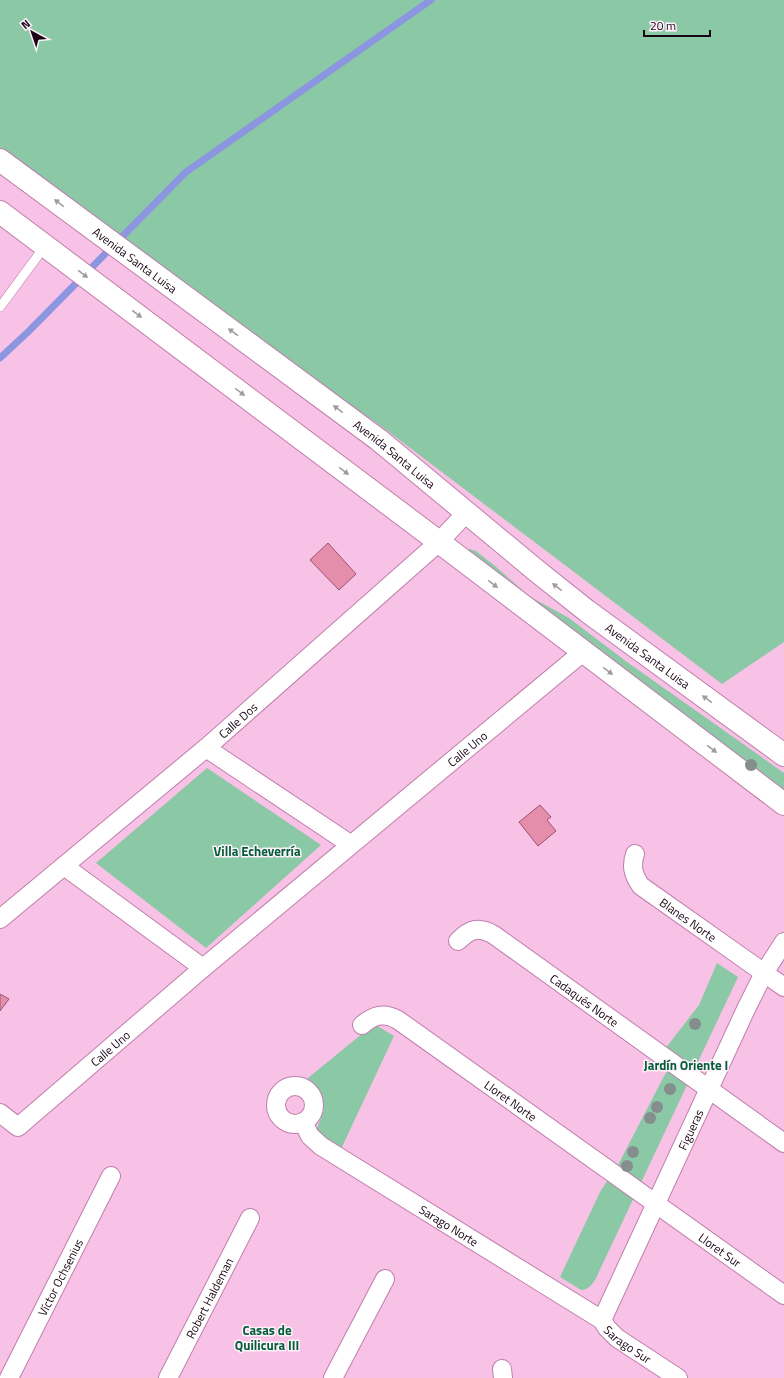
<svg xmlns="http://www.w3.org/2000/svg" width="784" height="1378" viewBox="0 0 784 1378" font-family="'Titillium Web',sans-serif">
<rect width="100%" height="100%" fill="#f8c1e6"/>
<!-- green -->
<path fill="#8bc8a5" d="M0,0H784V642L722,684L381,426L214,311L0,148Z
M462,549H470L476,551L495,566L529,596L569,618L627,662L784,773V798Z
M207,768L321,845L206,948L96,863Z
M717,963L738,977L596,1278C593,1284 588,1290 581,1290L560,1277L601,1190L617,1167L663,1078L676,1057L665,1049L699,1005Z
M374,1024L394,1036L341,1149L315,1133L324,1110L308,1078Z"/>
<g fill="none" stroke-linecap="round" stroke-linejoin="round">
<!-- stream -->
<path stroke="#8c95e0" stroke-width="7" d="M0,358L29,331L186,172L431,0"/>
</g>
<!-- building -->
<path fill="#e48eac" stroke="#9b546d" d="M328,543L356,574L339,590L310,560Z
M540,805L551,817L547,820L556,831L538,846L519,822Z
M0,994L9,999L0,1011Z"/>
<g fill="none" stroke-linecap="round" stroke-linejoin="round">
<!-- service casing -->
<g stroke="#bf7fac" stroke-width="10">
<path id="service" d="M0,307L45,246"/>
</g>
<!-- minor casing -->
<g stroke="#bf7fac" stroke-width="20">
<g id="minor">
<path d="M206,748L350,844"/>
<path id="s1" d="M635,854C631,866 633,875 641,886L784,987"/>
<path d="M64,866L203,968"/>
<path id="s2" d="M0,919L206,748L439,542L467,512"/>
<path id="s3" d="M458,941C470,929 478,926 494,935L784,1143"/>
<path id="s4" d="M362,1025C374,1015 384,1012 398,1020L784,1295"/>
<circle cx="295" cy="1105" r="19"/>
<path id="s5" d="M0,1113L18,1127L203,968L583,652"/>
<path id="s6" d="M303,1122L310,1136L321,1146L602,1320L607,1328L617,1338L678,1378"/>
<path id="s7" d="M602,1320L746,1009L764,973L784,942"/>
<path d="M502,1369L503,1378"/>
<path id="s8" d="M9,1378L111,1176"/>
<path id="s9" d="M168,1378L250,1218"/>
<path d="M333,1378L385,1279"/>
</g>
</g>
<!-- secondary casing -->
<g stroke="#bf7fac" stroke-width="24">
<g id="secondary">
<path id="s10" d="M0,160L379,440L538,572L587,611L784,755"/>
<path d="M0,212L439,542L784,804"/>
</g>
</g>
<!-- service -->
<use href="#service" stroke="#fff" stroke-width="9"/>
<!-- minor -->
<use href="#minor" stroke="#fff" stroke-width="18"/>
<!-- secondary -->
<use href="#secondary" stroke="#fff" stroke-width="22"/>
</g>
<!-- trees -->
<g fill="#838e8d">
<circle cx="751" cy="765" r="6"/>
<circle cx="695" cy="1024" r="6"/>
<circle cx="670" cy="1089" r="6"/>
<circle cx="657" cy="1107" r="6"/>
<circle cx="650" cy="1118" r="6"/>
<circle cx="633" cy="1152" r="6"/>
<circle cx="627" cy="1166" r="6"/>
</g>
<!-- one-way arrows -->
<defs><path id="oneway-solid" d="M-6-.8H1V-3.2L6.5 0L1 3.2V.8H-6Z"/></defs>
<g fill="#a39ba1">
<use href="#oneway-solid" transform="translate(59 203) rotate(-143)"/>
<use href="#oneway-solid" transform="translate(83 274) rotate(37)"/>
<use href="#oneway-solid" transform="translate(137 314) rotate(37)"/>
<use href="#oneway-solid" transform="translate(233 332) rotate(-144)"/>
<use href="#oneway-solid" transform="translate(240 392) rotate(37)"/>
<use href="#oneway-solid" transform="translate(338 409) rotate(-143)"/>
<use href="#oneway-solid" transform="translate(344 471) rotate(37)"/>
<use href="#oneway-solid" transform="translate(493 584) rotate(37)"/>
<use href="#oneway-solid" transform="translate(557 587) rotate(-142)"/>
<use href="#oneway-solid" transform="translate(608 671) rotate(37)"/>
<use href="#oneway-solid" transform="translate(707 699) rotate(-144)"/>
<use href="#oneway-solid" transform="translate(712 749) rotate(37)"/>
</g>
<g text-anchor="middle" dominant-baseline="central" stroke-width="3" stroke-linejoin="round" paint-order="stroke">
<!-- street labels -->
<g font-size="12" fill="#190414" stroke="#fff1fa">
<text stroke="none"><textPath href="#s10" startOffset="168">Avenida Santa Luisa</textPath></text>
<text stroke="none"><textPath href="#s10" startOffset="492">Avenida Santa Luisa</textPath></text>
<text stroke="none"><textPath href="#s10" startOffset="816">Avenida Santa Luisa</textPath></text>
<text stroke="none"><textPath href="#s2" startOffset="310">Calle Dos</textPath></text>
<text stroke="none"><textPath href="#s5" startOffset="610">Calle Uno</textPath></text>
<text stroke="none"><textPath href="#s1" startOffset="92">Blanes Norte</textPath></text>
<text stroke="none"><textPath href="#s3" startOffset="152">Cadaqués Norte</textPath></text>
<text stroke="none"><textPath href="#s5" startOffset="144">Calle Uno</textPath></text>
<text stroke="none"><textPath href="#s4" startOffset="178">Lloret Norte</textPath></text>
<text stroke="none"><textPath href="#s7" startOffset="210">Figueras</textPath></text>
<text stroke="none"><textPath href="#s6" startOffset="181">Sarago Norte</textPath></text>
<text stroke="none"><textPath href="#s4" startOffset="435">Lloret Sur</textPath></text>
<text stroke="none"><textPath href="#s8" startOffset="113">Víctor Ochsenius</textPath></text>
<text stroke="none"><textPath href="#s9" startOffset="90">Robert Haldeman</textPath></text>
<text stroke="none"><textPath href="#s6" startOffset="397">Sarago Sur</textPath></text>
</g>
<!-- neighbourhood labels -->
<g font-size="13" font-weight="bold" fill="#005e39" stroke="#fff1fa">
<text x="257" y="851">Villa Echeverría</text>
<text x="686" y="1065">Jardín Oriente I</text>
<text x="267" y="1330">Casas de<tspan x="267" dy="15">Quilicura III</tspan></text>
</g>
</g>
<!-- north arrow -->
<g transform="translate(32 32) rotate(320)" stroke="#fff1fa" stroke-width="3" paint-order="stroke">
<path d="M0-3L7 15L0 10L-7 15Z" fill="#190414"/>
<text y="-6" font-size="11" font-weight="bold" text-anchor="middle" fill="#190414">N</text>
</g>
<!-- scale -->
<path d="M644 30v6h66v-6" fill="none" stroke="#190414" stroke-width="2"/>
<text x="650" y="30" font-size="12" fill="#190414" stroke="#fff1fa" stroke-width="3" paint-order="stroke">20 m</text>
</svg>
